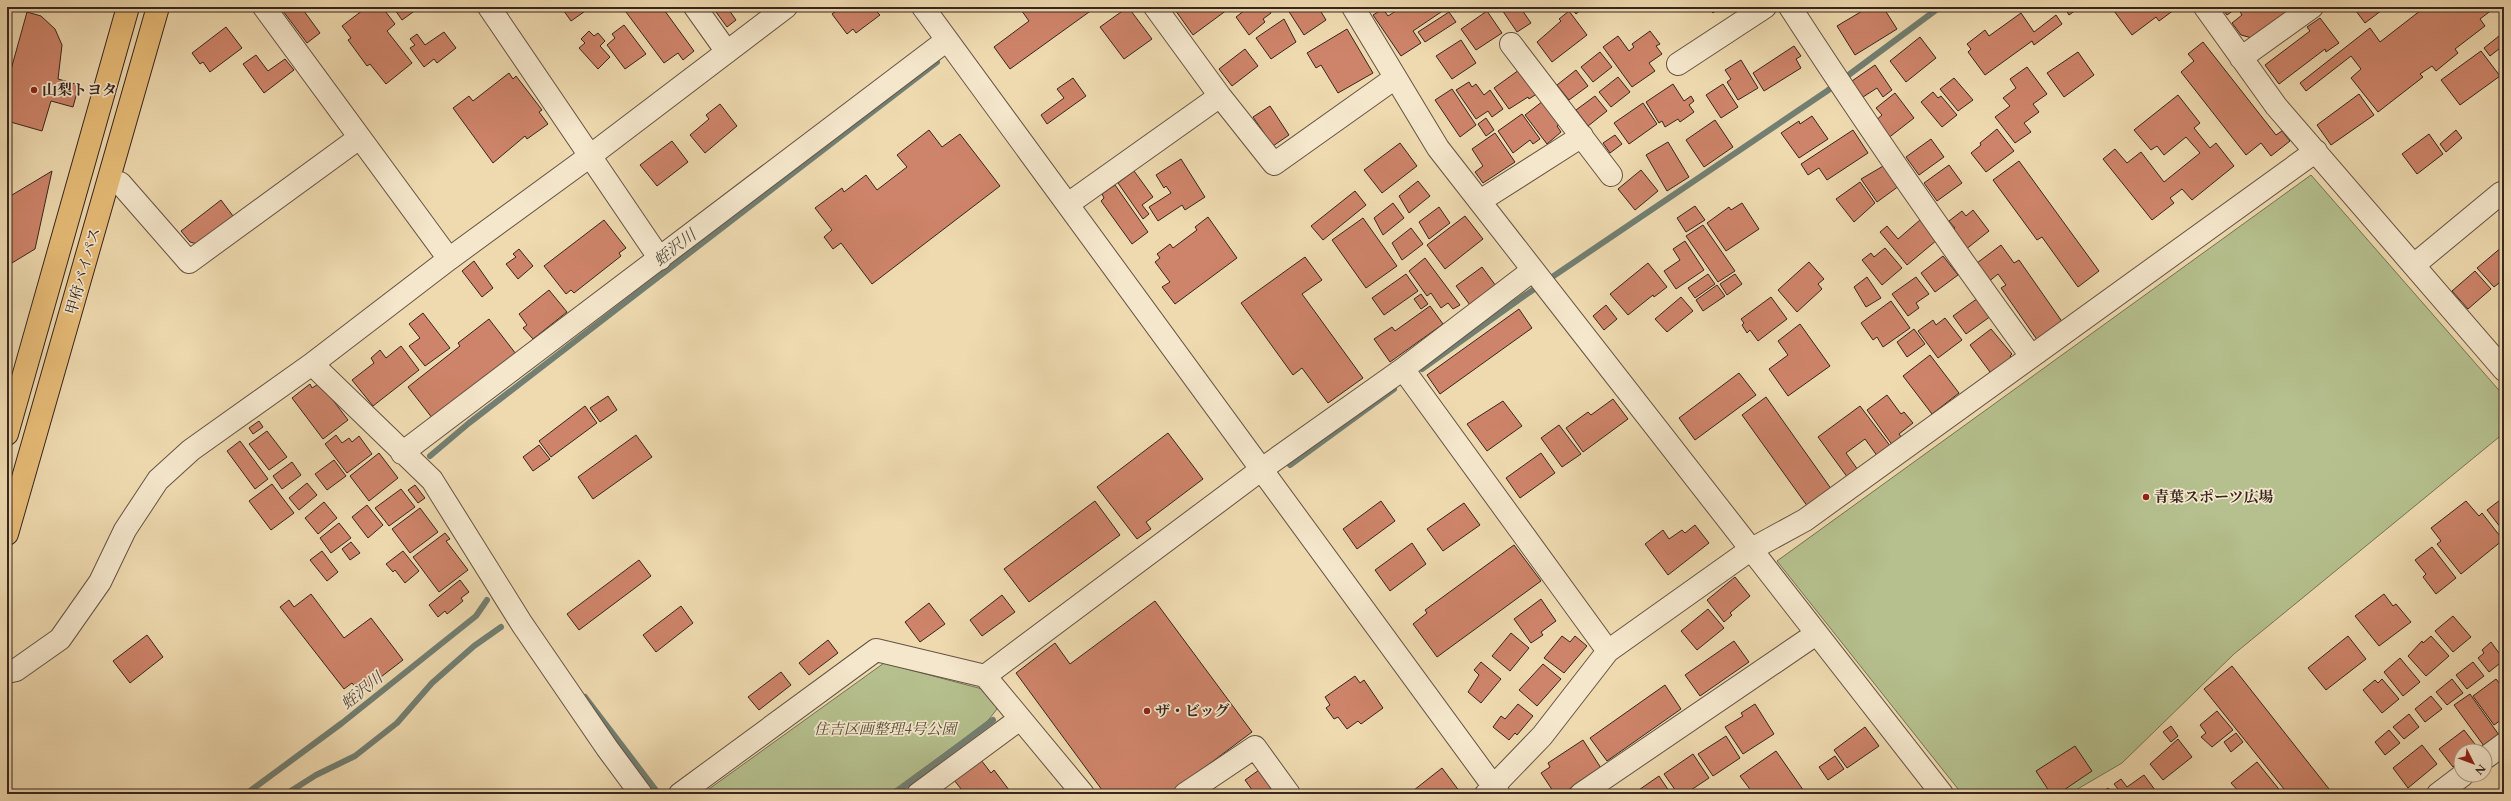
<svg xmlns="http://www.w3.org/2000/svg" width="2511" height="801" viewBox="0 0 2511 801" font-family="Cardo,'Noto Serif JP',serif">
<rect width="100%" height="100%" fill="#efdab0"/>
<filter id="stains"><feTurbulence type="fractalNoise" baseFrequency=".005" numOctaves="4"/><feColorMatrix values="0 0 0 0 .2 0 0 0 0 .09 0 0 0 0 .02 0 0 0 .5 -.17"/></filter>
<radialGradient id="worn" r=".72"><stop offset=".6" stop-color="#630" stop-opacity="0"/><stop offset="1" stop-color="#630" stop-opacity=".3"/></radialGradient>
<!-- green -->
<path fill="#b5c08e" stroke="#767356" d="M2311,175L2504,396V433L2234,654L2122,763L2069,794H1962L1777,561Z
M884,663L986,690L997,709L986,723L888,794H702Z"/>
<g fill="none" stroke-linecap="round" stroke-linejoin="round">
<!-- stream -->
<path stroke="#727f72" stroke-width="6" d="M1422,369L1524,296L1827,91L1940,7
M430,456L469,423L937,62
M1290,465L1394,389
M585,697L655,789
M246,794L342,723L476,616L487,600
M286,794L316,775L355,756L397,723L432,683L474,646L501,627
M894,794L993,720"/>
</g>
<!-- building -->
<path fill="#ce846a" stroke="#37261f" d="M287,7H301L320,33L307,43L283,11Z
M367,7H382L395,24L387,31L412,63L386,84L370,64L367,66L348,40L351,38L342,26Z
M393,7H420L402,20Z
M561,7H591L571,21Z
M625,7H662L694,51L683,60L678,53L664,63L623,8Z
M723,7H727L736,20L727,27L716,12Z
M842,7H881L876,11L880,15L856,33L853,29L847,34L832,14Z
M1019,7H1096L1010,69L994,47L1029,21Z
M1128,7L1152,39L1124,59L1100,27Z
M1173,7H1231L1193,35Z
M1249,7H1268L1271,13L1263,19L1265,22L1249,35L1236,17Z
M1286,7H1318L1326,20L1304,35Z
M1402,7H1443L1444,10L1413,31L1421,43L1401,56L1373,15L1383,9L1388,16Z
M1452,7H1463L1455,12Z
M1500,7H1520L1531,23L1517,32Z
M1571,7H1582L1583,8L1576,14Z
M1708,7H1720L1713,13Z
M1869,7H1883L1897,29L1855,55L1837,26Z
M2064,7H2080L2069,15Z
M2111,7H2171L2174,10L2159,21L2156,17L2132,35Z
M2221,7H2238L2227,15Z
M2242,7H2289L2291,10L2252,38L2241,35L2232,23L2242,15L2239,10Z
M2353,7H2386L2365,23Z
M2425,7L2493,9L2480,19L2485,26L2455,49L2458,53L2436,71L2432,66L2420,74L2423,77L2378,112L2351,78L2361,69L2351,56L2306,91L2300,83L2370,28L2380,42Z
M1487,11L1502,33L1476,50L1461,29Z
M1569,11L1587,35L1552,62L1537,42L1561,21L1559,19Z
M27,12L41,16L55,29L62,45L58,79L79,85L73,107L51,101L42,131L7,121V84Z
M1449,12L1456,22L1425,42L1418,32Z
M2021,13L2034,32L2056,15L2062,24L2034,45L2032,41L1985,75L1968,52L1971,49L1967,44L1985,30L1989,36Z
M2320,18L2339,43L2326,52L2325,49L2279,84L2265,65L2310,31L2307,27Z
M1284,19L1296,42L1271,59L1256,38Z
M624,25L646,54L625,69L607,45L615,38L612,34Z
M226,27L242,48L210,72L203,62L200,64L192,53Z
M1347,29L1373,73L1338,93L1321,65L1316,68L1307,53Z
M589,31L594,36L598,33L605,41L600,46L610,57L598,69L579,48L585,43L581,39Z
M1650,31L1660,44L1656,46L1662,54L1649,63L1655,71L1632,87L1603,47L1618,36L1629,51L1634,47L1632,44Z
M444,32L456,48L437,63L434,59L424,67L410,48L415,45L410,39L417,34L425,45Z
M2504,32V45L2490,56L2484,48Z
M1920,37L1936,58L1906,82L1890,61Z
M1461,40L1476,63L1452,79L1436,56Z
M2203,42L2276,135L2282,131L2290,141L2271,156L2261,143L2246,155L2181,72L2194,61L2188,54Z
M1794,46L1801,56L1796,59L1801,68L1764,91L1753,73Z
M1245,49L1258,66L1232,86L1219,69Z
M2481,51L2500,76L2460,105L2441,80Z
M1600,52L1612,67L1593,82L1581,67Z
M2078,52L2094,75L2064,97L2047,73Z
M256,55L268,71L285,59L294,70L264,93L243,64Z
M1741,60L1758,88L1738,100L1727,82L1731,79L1725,70Z
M1875,65L1892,90L1883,97L1877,88L1863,97L1852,81Z
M2027,67L2047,94L2033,104L2039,112L2024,123L2031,132L2015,143L1995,117L2010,106L2003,98L2016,88L2010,79Z
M1519,70L1538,93L1529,99L1528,97L1509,109L1494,88Z
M1576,70L1588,86L1569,100L1557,85Z
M509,73L513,79L516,76L542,110L539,112L548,124L527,139L525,136L493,163L453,108L469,96L473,101Z
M1618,77L1630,92L1611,107L1599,92Z
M1073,78L1086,96L1047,124L1041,115L1064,98L1057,89Z
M1954,78L1973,100L1958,111L1940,89Z
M1469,82L1472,87L1476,84L1484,95L1490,90L1503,109L1492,117L1488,111L1476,119L1456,90Z
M1673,84L1684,101L1691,96L1694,101L1689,105L1694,112L1680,122L1678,119L1665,127L1662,121L1659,123L1646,102Z
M1723,84L1738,107L1721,118L1706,95Z
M1452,89L1476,125L1460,137L1435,100Z
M1933,92L1938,98L1941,96L1957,115L1942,127L1921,102Z
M1895,93L1914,118L1887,139L1874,122L1882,115L1876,108Z
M2359,94L2374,115L2331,145L2317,125Z
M2178,95L2200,123L2194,128L2210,148L2216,143L2234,166L2192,200L2182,189L2170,198L2174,203L2152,220L2103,159L2115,149L2127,163L2141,152L2164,182L2200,153L2186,137L2164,155L2157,146L2151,150L2134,130Z
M1595,96L1607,111L1588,126L1576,110Z
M1543,101L1560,124L1557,126L1561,132L1547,144L1525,115Z
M1643,103L1657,124L1629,144L1614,123Z
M720,104L737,126L705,153L690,135L709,119L706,115Z
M1270,106L1289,135L1273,146L1253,117Z
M1522,114L1540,139L1533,144L1530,140L1513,153L1498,131Z
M1812,116L1828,139L1799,158L1781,133L1799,121L1800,124Z
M1486,118L1494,130L1486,136L1478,124Z
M1715,120L1733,147L1704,167L1686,140Z
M1997,129L2014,151L1986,172L1971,153L1981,145L1980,143Z
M929,130L942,147L960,134L1000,186L872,284L841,243L833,249L824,237L832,230L815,208L842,188L844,192L866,175L877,190L907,167L897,155Z
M1853,130L1868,153L1827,180L1819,168L1808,175L1801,164Z
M2456,130L2462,138L2446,152L2440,144Z
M1495,133L1515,162L1483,183L1475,172L1483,166L1472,149Z
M2429,134L2443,154L2417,174L2402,154Z
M1615,135L1622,144L1610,153L1603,143Z
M1931,139L1944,157L1919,175L1906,157Z
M672,141L688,162L657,186L640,165Z
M1668,142L1689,177L1667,191L1646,155Z
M1400,143L1417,166L1382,193L1364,170Z
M1181,159L1205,197L1185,210L1182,205L1158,221L1149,207L1171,193L1166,186L1164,188L1156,175Z
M2019,161L2099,271L2078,287L2042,237L2037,240L1993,180Z
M1885,165L1899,186L1877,202L1861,179Z
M1949,165L1962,183L1937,201L1924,183Z
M1641,170L1658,191L1635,210L1618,189Z
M52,171L35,249L7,266V198Z
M1134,171L1153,197L1142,205L1149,214L1143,219L1118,183Z
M1418,181L1430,196L1409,213L1399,196Z
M1860,182L1875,203L1854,222L1836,199Z
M1115,185L1148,232L1132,244L1101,201L1104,198L1102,194Z
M1355,191L1366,205L1323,240L1311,226Z
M221,200L233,216L197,244L190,242L181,231Z
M1393,203L1404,218L1383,235L1374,218Z
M1742,203L1759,229L1726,251L1707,223L1729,207L1731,210Z
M1695,206L1705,220L1686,232L1677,218Z
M1439,207L1450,223L1429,239L1419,222Z
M1973,210L1989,231L1965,250L1951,231L1955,228L1949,221L1962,211L1966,216Z
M1465,216L1483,239L1445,269L1427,245Z
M1208,217L1237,258L1175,304L1162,287L1170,282L1155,262L1160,258L1157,254L1170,244L1173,248L1197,230L1195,227Z
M1363,218L1397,266L1366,288L1332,240Z
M604,220L626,248L619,253L621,256L574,293L571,290L566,294L544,266Z
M1920,220L1937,240L1907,265L1880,232L1887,226L1898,239Z
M1703,225L1735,271L1718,282L1686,236Z
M1411,228L1423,244L1402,260L1392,243Z
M1685,241L1704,270L1676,289L1664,271L1680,260L1673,249Z
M2001,245L2014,263L2019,260L2063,323L2038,341L2001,288L2006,285L1998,274L1987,283L1977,263Z
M2502,247L2504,249V279L2494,287L2477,268Z
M1885,248L1902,268L1882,285L1862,260L1871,253L1874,257Z
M519,249L533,266L518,279L506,264L516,257L513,254Z
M1943,256L1958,275L1935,292L1921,273Z
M1305,257L1322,280L1302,294L1363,378L1328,403L1302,368L1293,375L1241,303Z
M1425,258L1460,305L1453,309L1448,303L1441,308L1431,293L1427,296L1409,271Z
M474,261L493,288L482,297L462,271Z
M1809,262L1824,279L1818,284L1822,289L1797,312L1778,290Z
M1648,263L1667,287L1654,297L1653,295L1628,315L1610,294Z
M1482,267L1496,286L1470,305L1456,286Z
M2475,271L2491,289L2468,309L2452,291Z
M1406,274L1418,291L1384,315L1372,298Z
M1708,274L1715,284L1695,298L1688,288Z
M1735,274L1742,284L1727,295L1720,284Z
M1867,277L1881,298L1866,307L1854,287Z
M1916,277L1929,294L1916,303L1919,308L1908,316L1892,294Z
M1717,285L1725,296L1703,311L1696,300Z
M549,290L567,312L533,339L523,328L527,325L519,314Z
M1421,294L1428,304L1421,309L1414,299Z
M1681,297L1693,311L1667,332L1655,319Z
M1771,297L1787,319L1758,341L1750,330L1747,333L1742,325L1744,323L1741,319Z
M1978,298L1991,316L1966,334L1953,316Z
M1891,301L1910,328L1883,347L1877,337L1873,340L1861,323Z
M1606,305L1617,319L1604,330L1593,316Z
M1430,306L1443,324L1390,362L1374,339L1392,327L1395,331Z
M1519,309L1532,328L1440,394L1427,375Z
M423,313L450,348L425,366L409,346L420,338L409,324Z
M1945,318L1962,340L1938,358L1918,331L1933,320L1936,325Z
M489,319L516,354L433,419L408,387L460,346L458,343Z
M1800,324L1830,366L1788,396L1769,369L1788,355L1778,341Z
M1914,329L1925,344L1907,357L1897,342Z
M1991,329L2012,354L2010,356L2014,361L1993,376L1970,345Z
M401,346L419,370L373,406L352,380L374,363L371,358L380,350L386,358Z
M1930,355L1959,393L1932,414L1903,376Z
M1739,373L1756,395L1695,440L1679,418Z
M320,383L348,420L323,439L292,398L310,384L312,388Z
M1887,395L1901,414L1904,412L1913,423L1899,434L1902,438L1893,446L1867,410Z
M608,396L617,410L600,422L590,408Z
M1766,397L1832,490L1808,507L1742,415Z
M1613,399L1628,419L1583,452L1566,428L1588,412L1591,415Z
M1503,401L1522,426L1487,451L1467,424Z
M585,406L597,423L551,457L539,441Z
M1860,406L1891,447L1878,457L1865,439L1846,453L1858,470L1848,478L1818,437Z
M259,421L263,427L253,434L249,428Z
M1559,425L1581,454L1562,467L1541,438Z
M267,431L287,457L269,470L249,444Z
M1168,433L1203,479L1146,522L1151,529L1137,539L1097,487Z
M336,435L342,443L349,438L352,442L359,436L372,454L347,473L325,444Z
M636,435L652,457L593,499L578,477Z
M240,441L268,479L255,489L227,451Z
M539,445L550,459L533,471L523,457Z
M379,453L398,478L369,501L350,476Z
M1541,453L1555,473L1520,498L1506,478Z
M334,460L346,476L327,490L315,474Z
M292,462L301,475L282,489L273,476Z
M307,483L317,495L299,510L289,498Z
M272,484L294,513L271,530L249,501Z
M415,485L425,498L418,503L408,490Z
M401,489L415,507L389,526L375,508Z
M2504,497V532L2487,510Z
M1095,501L1120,535L1029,602L1004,569Z
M1381,501L1395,521L1357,549L1343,529Z
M2466,501L2479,516L2482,513L2503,540L2461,574L2437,544L2441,541L2431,528Z
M324,502L337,518L318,534L305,518Z
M1464,503L1480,525L1443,551L1427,529Z
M367,505L383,525L368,538L352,517Z
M420,508L438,532L410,553L392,529Z
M339,523L351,538L331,553L320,538Z
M1695,525L1709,543L1668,575L1645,544L1663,530L1669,539L1682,530L1685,533Z
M445,533L450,539L446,541L468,570L439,592L413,557Z
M351,542L360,553L350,560L342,549Z
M1412,543L1426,564L1390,591L1375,570Z
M1514,545L1541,581L1437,657L1413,624L1427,613L1425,610Z
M2432,547L2456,578L2436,594L2423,577L2426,574L2415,560Z
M322,551L338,572L327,581L310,560Z
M403,551L419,571L405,583L395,570L393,572L386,564Z
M639,560L651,576L579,630L567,614Z
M1735,577L1750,596L1730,613L1732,615L1724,622L1707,600Z
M460,580L469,592L461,598L463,601L447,614L445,611L438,617L429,605Z
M311,594L344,638L371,618L403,660L360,693L352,683L344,689L280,607L289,600L294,607Z
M2384,594L2393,606L2396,604L2411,622L2379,646L2355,616Z
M1002,595L1015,612L982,636L970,620Z
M1541,599L1556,621L1541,632L1543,635L1531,643L1514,619Z
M1155,601L1252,732L1169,794H1105L1016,673L1055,643L1070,664Z
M929,603L945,624L920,642L905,622Z
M681,606L693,623L656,652L643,635Z
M1708,609L1724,628L1697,650L1681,631Z
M2453,616L2471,637L2453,652L2435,631Z
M1511,633L1529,648L1510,671L1492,656Z
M147,635L163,657L130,683L113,661Z
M1562,636L1570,642L1575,636L1587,646L1564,673L1544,658Z
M2348,636L2366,659L2326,690L2308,668Z
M2431,636L2449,656L2426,676L2408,656L2422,641L2423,643Z
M828,640L838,653L809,675L799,663Z
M1734,641L1749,662L1700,696L1685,675Z
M2491,642L2504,660L2489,672L2478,658L2484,653L2482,650Z
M2400,658L2420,682L2403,696L2384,672Z
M1481,662L1501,679L1481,703L1468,692L1479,675L1474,670Z
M2473,662L2484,676L2467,689L2456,675Z
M1543,664L1561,679L1537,706L1519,690Z
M2232,666L2333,794H2288L2204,689Z
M781,672L791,685L759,710L748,697Z
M1355,676L1360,683L1364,680L1383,708L1361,724L1358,721L1347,729L1338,717L1334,719L1326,708L1330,705L1325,697Z
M2382,679L2399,699L2382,713L2363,690L2375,680L2378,683Z
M2452,679L2463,693L2447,705L2436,692Z
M2496,679L2504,689V714L2499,717L2501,720L2494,725L2473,696Z
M1665,685L1681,709L1607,761L1590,738Z
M2470,694L2499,735L2484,746L2454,705Z
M2431,696L2442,709L2425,722L2415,709Z
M1518,704L1533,716L1517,735L1515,733L1509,740L1493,727L1501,716L1505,719Z
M1755,704L1774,734L1743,754L1725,727L1743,716L1741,713Z
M2217,711L2233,730L2212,747L2201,737L2206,733L2200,725Z
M2409,714L2419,727L2404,739L2393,727Z
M2171,726L2178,736L2171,742L2163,732Z
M1865,727L1879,746L1847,768L1834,750Z
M2389,730L2400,743L2385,755L2375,742Z
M2464,730L2478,748L2473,751H2461V760L2453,767L2439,749Z
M2236,733L2243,742L2231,752L2224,742Z
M1726,736L1740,758L1713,776L1698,754Z
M2178,739L2192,757L2163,780L2150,764Z
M1583,740L1601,768L1562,794H1555L1541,773L1550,767L1548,763Z
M2422,745L2437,764L2408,788L2393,768Z
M2075,746L2092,771L2058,794H2051L2036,771Z
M1776,751L1806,794H1749L1752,792L1740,776Z
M1693,754L1709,778L1685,794H1678L1664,774Z
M1835,756L1844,769L1828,780L1819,767Z
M981,760L991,773L994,770L1012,794H965L954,780Z
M2257,762L2282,793L2280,794H2247L2244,791L2241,794L2231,783Z
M1442,768L1460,792L1457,794H1409Z
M1259,770L1276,794H1255L1245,780Z
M2144,775L2158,794H2122L2114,784L2121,779L2127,787Z
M1659,776L1671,794H1633Z
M2504,786V794H2493Z
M2108,788L2112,794H2100Z"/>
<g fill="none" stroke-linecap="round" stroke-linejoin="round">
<!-- minor casing -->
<g stroke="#655343" stroke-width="24">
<path id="minor" d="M264,7L449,259
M489,7L660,259
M695,7L727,52
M923,7L1499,794
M1155,7L1220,96L1274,164L1395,78
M1353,7L1438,148L1942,794
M1790,7C1867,126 1948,242 2031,356
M2205,7L2276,106L2504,370
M1511,44L1611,175
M2241,58L2312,7
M1678,64L1765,7
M109,180L120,183L189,262L359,138
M1480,201L1582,136
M1068,204L1220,96
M2414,265L2501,193
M312,364L432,480L522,624L607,748L641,794
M1403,369L1533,270
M402,453L947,40
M7,672L16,670L60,639L100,582L125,530L158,480L191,450L312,364L449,259L590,156L786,7
M985,676L1262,469L1403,369L1608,651
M2485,758L2504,744
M680,794L876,650L985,676L1083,794
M918,794L1020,719
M1185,794L1255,747L1289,794
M1486,794L1542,736L1608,651L1750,550L1805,520L2316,151
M1581,794L1816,634
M2438,794L2463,775"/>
</g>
<!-- highway casing -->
<g stroke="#37261f" stroke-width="24">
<path id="highway" d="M7,434L128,7
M7,534L158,7"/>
</g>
<!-- minor -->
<use href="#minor" stroke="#f5e7cc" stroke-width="22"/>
<!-- highway -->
<use href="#highway" stroke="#e8bd78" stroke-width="22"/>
</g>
<!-- markers -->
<g fill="#8f2418" stroke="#f5e7cc" stroke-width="1.5">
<circle cx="34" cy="90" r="4"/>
<circle cx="2146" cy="497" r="4"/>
<circle cx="1147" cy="711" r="4"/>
</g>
<g text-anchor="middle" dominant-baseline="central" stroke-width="3.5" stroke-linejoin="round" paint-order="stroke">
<!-- poi labels -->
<g font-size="15" font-weight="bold" fill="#37261f" stroke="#f5e7cc" text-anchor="start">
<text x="42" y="90">山梨トヨタ</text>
<text x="2154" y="497">青葉スポーツ広場</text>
<text x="1155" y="711">ザ・ビッグ</text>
</g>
<!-- street labels -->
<g font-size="15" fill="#37261f" stroke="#f5e7cc">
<text transform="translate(83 271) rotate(-74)">甲府バイパス</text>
</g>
<!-- park labels -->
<g font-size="15" font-style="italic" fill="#564c3b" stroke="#f5e7cc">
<text x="885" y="729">住吉区画整理4号公園</text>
</g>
<!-- water labels -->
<g font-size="16" font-style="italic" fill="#504b42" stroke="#f5e7cc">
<text transform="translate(675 248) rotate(-38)">蛭沢川</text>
<text transform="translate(362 691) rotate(-39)">蛭沢川</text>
</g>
</g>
<!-- margin -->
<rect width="2511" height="801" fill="none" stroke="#efdab0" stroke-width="24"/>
<rect x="8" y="8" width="2495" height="785" fill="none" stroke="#37261f" stroke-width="2"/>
<rect x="12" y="12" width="2487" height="777" fill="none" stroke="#37261f"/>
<!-- north arrow -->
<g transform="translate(2473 763) rotate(132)"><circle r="19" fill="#f5e7cc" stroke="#a99a87"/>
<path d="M0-3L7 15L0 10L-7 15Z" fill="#8f2418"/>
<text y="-6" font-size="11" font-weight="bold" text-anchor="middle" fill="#37261f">N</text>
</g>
<rect width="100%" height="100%" filter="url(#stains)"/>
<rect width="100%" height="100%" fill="url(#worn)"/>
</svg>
